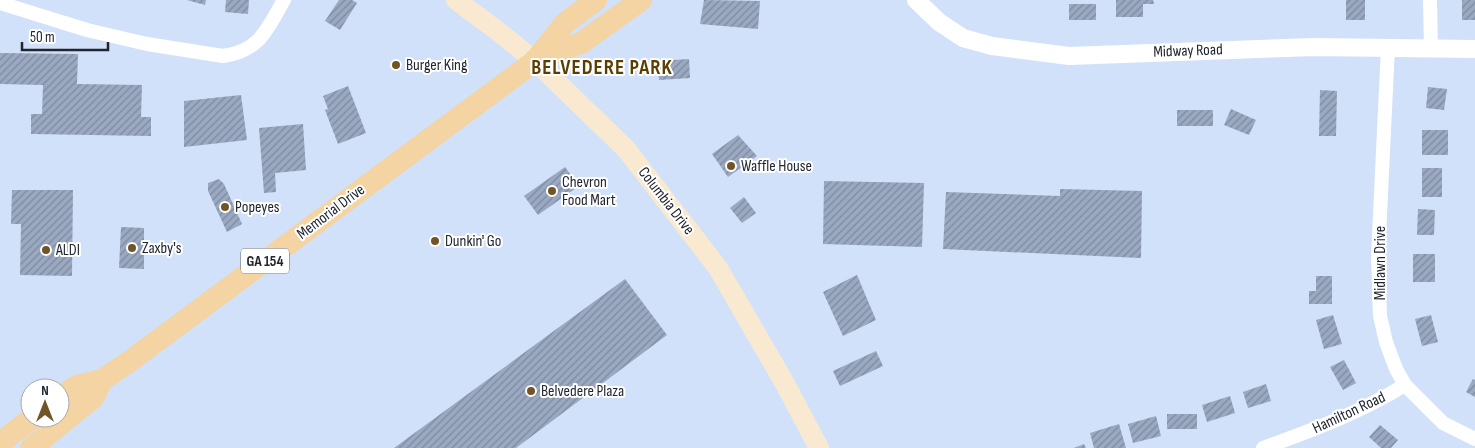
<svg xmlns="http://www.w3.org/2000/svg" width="1475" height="448" viewBox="0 0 1475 448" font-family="'Sofia Sans Condensed',sans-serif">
<defs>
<pattern id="building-hatch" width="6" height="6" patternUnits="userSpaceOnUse" patternTransform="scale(1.25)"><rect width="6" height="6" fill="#9aa9c1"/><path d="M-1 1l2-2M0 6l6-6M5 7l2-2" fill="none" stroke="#7d899d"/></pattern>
</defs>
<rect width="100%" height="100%" fill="#d1e1fa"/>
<!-- building -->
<path fill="url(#building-hatch)" d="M187,0H206L205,5Z
M226,0H249L248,14L225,12Z
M339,0H352L357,3L340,30L325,21Z
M704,0L760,1L758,29L700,24Z
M1116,0H1153L1154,4H1143V17H1116Z
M1346,0H1365V20H1346Z
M1462,0H1475V20H1462Z
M1069,4H1096V20H1069Z
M0,53L78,54L77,84L142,85L141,117H151V136L31,134V114H42L43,85L0,84Z
M689,59L690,78L659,80L658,61Z
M348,86L366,133L338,144L325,110L328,109L323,96Z
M1428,87L1447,89L1444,110L1426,108Z
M1320,90L1337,91L1336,136H1319Z
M241,95L247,140L184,147V101Z
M1231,109L1256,120L1249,135L1224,125Z
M1177,110H1213V126H1177Z
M303,124L306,170L275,173L276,192L264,193L259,128Z
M1422,130H1448V155H1422Z
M738,135L757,156L728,177L712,154Z
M565,167L579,186L538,215L524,196Z
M1422,168H1442V197H1422Z
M219,179L224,184L242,224L227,232L208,191V183Z
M824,181L924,183L922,247L823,244Z
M1060,189L1142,191L1141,258L943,249L946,192L1060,196Z
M12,190H73L72,276L20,275L21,224H11Z
M744,197L756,213L742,223L730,208Z
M1418,209L1435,210L1434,235H1417Z
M121,227L144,228V269L119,268Z
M1413,254H1435V282H1413Z
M857,275L876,320L843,336L823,292Z
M1316,276H1332V304H1309V291H1316Z
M625,279L667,335L516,448H394Z
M1333,315L1342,344L1324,349L1316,320Z
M1431,315L1438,342L1422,346L1415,319Z
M876,351L883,366L840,386L833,371Z
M1344,360L1356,383L1343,390L1330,367Z
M1473,379L1475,380V397L1466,392Z
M1266,384L1271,401L1248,408L1243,392Z
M1230,396L1235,413L1207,422L1202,405Z
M1167,414H1197V429H1167Z
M1156,416L1161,436L1133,443L1128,424Z
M1119,424L1126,448H1094L1090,433Z
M1380,425L1398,440L1391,448H1381L1369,437Z
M1084,444L1086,448H1074Z"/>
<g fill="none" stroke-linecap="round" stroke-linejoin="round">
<!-- minor -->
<path stroke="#fff" stroke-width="14" d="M1430,0L1431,47
M0,3L87,30L147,44L223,56C260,51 267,29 284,0
M1388,47L1378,257L1380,316L1386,342L1396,369L1405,385L1443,423L1475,439
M1263,448C1313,430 1359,413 1405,385"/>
<!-- tertiary -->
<path stroke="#fff" stroke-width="18" d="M916,0L939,22L963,38L992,46L1069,56L1314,47L1475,49"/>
<!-- secondary -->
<path stroke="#f9e9d0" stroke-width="20" d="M456,0L499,32L535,61L626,149L718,268L784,382L819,448"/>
<!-- primary -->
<path stroke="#f3d4a2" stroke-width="22" d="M535,60L581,43L641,0
M60,397L77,386L102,380L130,361L535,61L565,23L596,0
M0,443L32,418
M31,448L93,398L102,380"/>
</g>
<!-- markers -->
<g fill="#715528" stroke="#fff" stroke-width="2">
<circle cx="396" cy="65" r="5"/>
<circle cx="731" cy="166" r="5"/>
<circle cx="552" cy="191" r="5"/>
<circle cx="225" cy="207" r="5"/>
<circle cx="435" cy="241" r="5"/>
<circle cx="132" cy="248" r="5"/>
<circle cx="46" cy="250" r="5"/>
<circle cx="531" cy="391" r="5"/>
</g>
<g text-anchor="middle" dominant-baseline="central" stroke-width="4" stroke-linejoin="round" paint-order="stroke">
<!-- shield labels -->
<rect fill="#fff" stroke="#63676d" stroke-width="1" x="241" y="248.5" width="48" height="25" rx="4"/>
<g font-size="15" font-weight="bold" fill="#20262f">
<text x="265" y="261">GA 154</text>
</g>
<!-- street labels -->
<g font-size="16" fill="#20262f" stroke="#fff">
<text transform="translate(1188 51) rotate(-2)">Midway Road</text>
<text transform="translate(666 201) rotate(52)">Columbia Drive</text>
<text transform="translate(331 212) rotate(-37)">Memorial Drive</text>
<text transform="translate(1380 263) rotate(-90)">Midlawn Drive</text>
<text transform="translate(1349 413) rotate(-25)">Hamilton Road</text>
</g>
<!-- poi labels -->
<g font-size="16" fill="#20262f" stroke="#fff" text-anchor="start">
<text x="406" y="65">Burger King</text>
<text x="741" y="166">Waffle House</text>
<text x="562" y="182">Chevron<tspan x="562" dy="18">Food Mart</tspan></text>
<text x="235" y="207">Popeyes</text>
<text x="445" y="241">Dunkin' Go</text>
<text x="142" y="248">Zaxby's</text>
<text x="56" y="250">ALDI</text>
<text x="541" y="391">Belvedere Plaza</text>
</g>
<!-- district labels -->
<g font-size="21" font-weight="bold" letter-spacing="1" fill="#5c3e02" stroke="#fff">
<text x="602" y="67">BELVEDERE PARK</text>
</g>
</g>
<!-- north arrow -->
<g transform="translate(45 403)"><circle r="24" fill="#ffffff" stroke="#a6a8ac"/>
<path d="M0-4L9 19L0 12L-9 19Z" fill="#715528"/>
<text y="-8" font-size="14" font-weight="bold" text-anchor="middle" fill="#20262f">N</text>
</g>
<!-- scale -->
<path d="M22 42v8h86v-8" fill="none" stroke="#20262f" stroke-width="2.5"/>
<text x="30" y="42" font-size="15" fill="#20262f" stroke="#ffffff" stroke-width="4" paint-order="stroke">50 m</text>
</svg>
